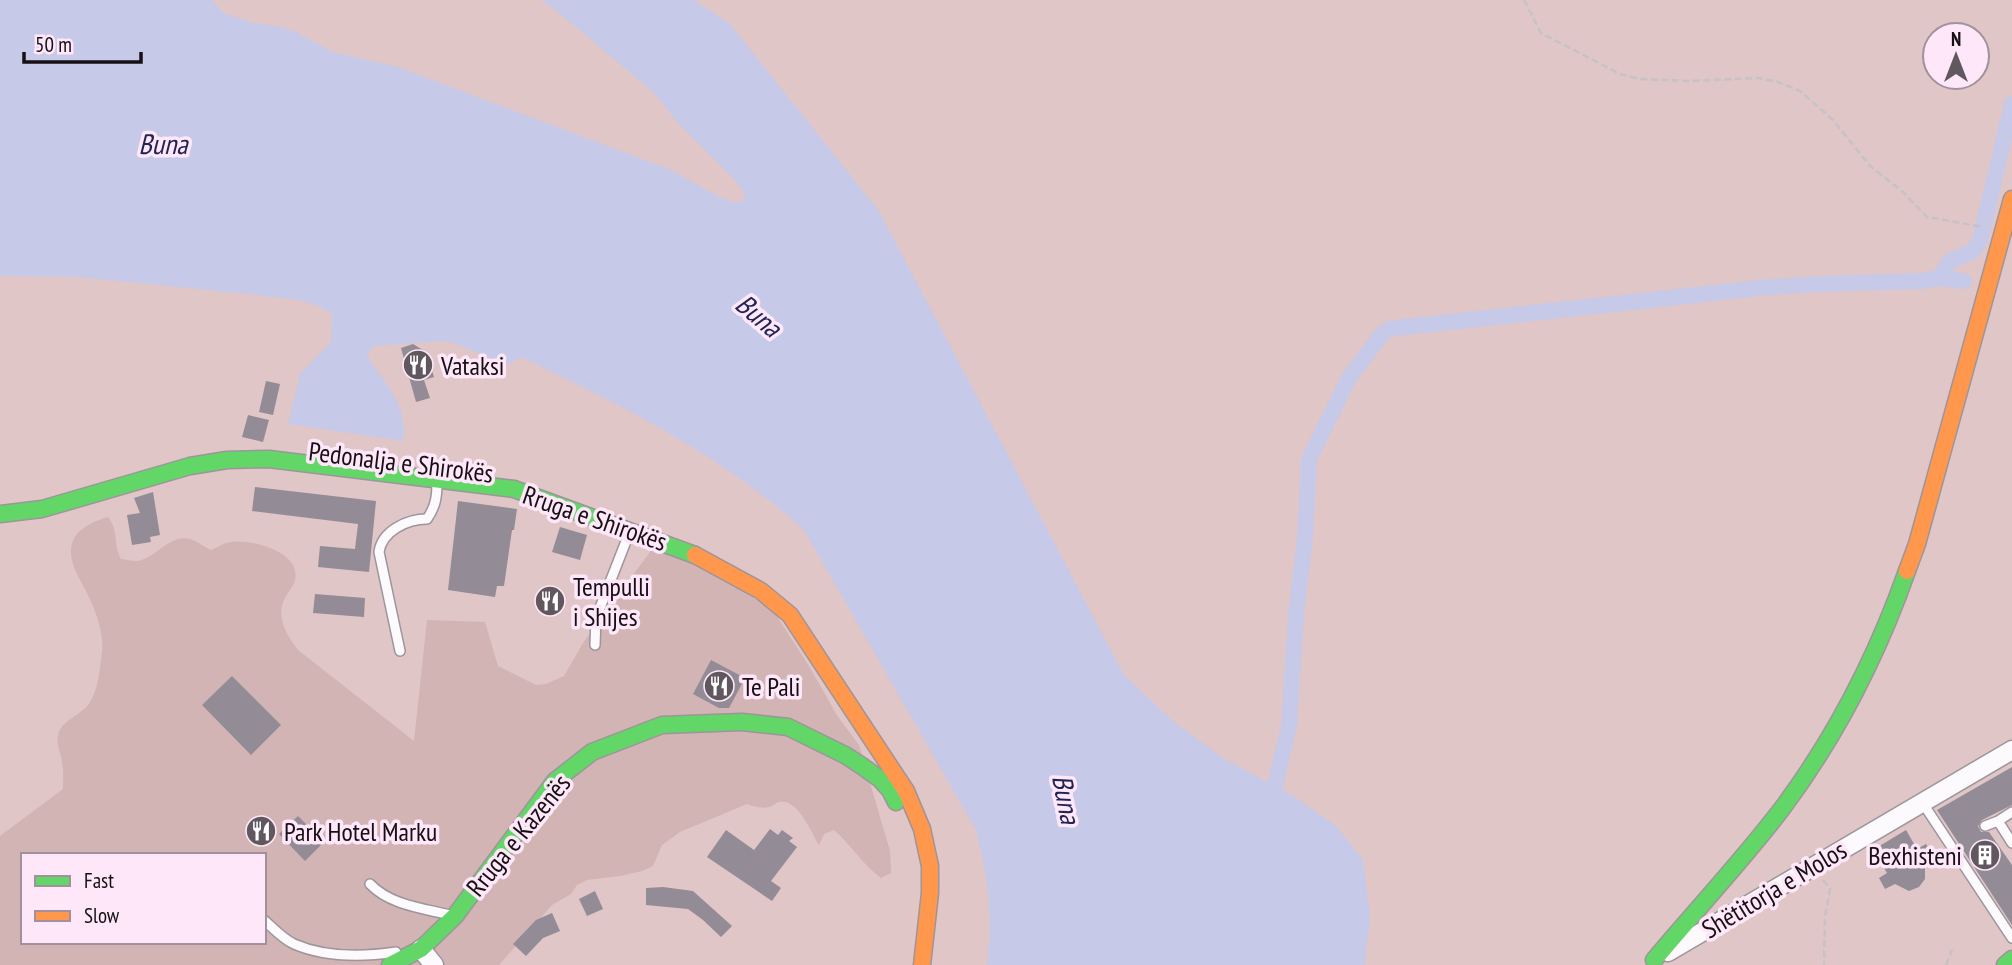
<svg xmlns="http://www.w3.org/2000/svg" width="2012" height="965" viewBox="0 0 2012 965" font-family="'PT Sans Narrow',sans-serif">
<rect width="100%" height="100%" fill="#eadfe8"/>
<!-- green -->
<path fill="#e0c6c6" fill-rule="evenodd" d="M0,0H2012V965H0ZM1935,35H1977V77H1935ZM23,855H264V942H23Z"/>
<!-- forest -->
<path fill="#d1b4b3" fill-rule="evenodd" d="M108,517C119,531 113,544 121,559C129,560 136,563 144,559C159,553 172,534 190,539C197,541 204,547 211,550C217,547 224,543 231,542C249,539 292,550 295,571C298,584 288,590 284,600C276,618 287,636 298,650L414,741L427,620L485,622L498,666L536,685L546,684L564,676L583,643L653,548L691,559L773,610L809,666L838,717L859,745L890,851L891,873L881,878C863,865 851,845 834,830L824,834L819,845C811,832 798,798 779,802C775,803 772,807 769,807C761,809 753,806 747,804L680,832L662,845L653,866L642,871L620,876L587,880L577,885L571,894L552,905L499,965H0V836L63,789C63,780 64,771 62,762C61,753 56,745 58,736C60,720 83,715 90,702C98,691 101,664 102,650C104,630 94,607 85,589C79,578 70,563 71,550C72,530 92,522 108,517ZM23,855H264V942H23Z"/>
<!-- water -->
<path fill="#c6c9e8" d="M0,0H212L224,13L254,23L277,26L294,31L333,52L398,67L666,168C690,179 711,195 736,203L745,199L743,191L733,178L678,123L653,92L582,32L549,5L540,0H694L729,23L879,211L1124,675L1173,721L1223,758L1294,796L1337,827L1363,860L1370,916L1365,965H987C993,918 988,876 976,830L804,530C722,455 621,405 521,357L508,365L453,343L442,341L375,346L368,352L369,359C386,384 409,408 403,441L288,424L300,374L331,342L332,314L318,306L299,300L248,294L77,277L0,276Z"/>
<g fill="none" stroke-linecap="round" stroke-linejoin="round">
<!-- canal -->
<path stroke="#c6c9e8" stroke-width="16" d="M1940,278L1964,281
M1275,786L1289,726L1296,615L1305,537L1309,459L1349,378L1382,334L1389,329L1404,327L1760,288L1817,284L1922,281L1940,278L1949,262L1973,251L1980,240L2012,104"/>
</g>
<!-- building -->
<path fill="#938b95" d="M413,344L426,352L434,377L424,380L430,398L416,402L401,348Z
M266,381L280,384L273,415L259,412Z
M248,415L269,420L263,442L242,437Z
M255,487L376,501L369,572L318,567L320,546L355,549L358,524L252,511Z
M153,492L160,535L150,537L151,542L132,545L127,515L140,513L134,498Z
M458,501L517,509L514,530H512L504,586H497L495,597L448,590Z
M560,527L587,535L580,560L552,552Z
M315,594L365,598L364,617L313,613Z
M711,660L745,678L729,708H719L693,694Z
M232,676L281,725L251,755L202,705Z
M2012,767V805L1982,820L1978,826L1981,832H1989L2012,865V925L1937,810Z
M298,816L324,842L305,861L279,834Z
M770,829L778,835L782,830L793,838L789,841L797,847L771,881L781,888L772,901L707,857L726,830L754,850Z
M1906,830L1917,849L1926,844L1933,857L1925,862V879L1919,887L1909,891L1895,884L1885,889L1879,878L1887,873L1873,850Z
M663,887L693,891L732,926L721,937L703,920L688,909L646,905V888Z
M595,891L603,909L587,916L579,899Z
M552,913L560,931L543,938L526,956L513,944L536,920Z"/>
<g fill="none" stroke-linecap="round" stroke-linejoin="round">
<!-- lane casing -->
<g stroke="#9d959c" stroke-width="12">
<path id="lane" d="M595,645L596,618L630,531
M400,651L379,552C382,531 407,519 427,519C436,506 437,496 437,482
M1922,802L2012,938
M2012,812L1998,821L2012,843
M1985,826L1998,821
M370,884C390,905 422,908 450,915
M264,920C273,928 283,939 294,944C326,958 362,957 396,952"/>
</g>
<!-- street casing -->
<g stroke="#9d959c" stroke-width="21">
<path id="street" d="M421,949L434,965
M1668,952L2012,750"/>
</g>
<!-- fast casing -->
<g stroke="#9d959c" stroke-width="19">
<path id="fast" d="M0,514L42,509L190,466L227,460L269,459L514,489L695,555
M1654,960C1696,910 1741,862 1781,810C1835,738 1877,656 1907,571
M390,965L421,949L455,916L555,781L592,752L662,725L742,722L788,727L845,755L862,766L880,779L890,790L896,802
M2005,965L2012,959"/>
</g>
<!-- slow casing -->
<g stroke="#9d959c" stroke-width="19">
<path id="slow" d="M695,555L761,591L790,615L906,791L922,829L930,866V893L922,965
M1907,571L1917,544L2012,199"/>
</g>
<!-- path -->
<path stroke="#c6c2c5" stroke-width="2.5" stroke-dasharray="7 3.5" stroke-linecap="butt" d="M1524,0L1541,33L1620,74L1640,79L1689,81L1758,78L1778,82L1800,91L1833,120L1870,166L1903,192L1927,217L1983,227
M1823,880L1830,889L1825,917L1824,965
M1946,965L1952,950"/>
<!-- lane -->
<use href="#lane" stroke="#fcfafc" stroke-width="9"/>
<!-- street -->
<use href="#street" stroke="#fcfafc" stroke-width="18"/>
<!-- fast -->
<use href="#fast" stroke="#63d668" stroke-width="16"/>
<!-- slow -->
<use href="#slow" stroke="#ff974d" stroke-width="16"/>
</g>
<!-- icons -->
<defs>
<g id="restaurant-disc" transform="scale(1.575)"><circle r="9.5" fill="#60585e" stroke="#fde7f8"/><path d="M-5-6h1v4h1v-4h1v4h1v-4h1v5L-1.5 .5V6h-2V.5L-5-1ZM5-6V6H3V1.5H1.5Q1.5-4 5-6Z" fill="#fff"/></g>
<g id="building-disc" transform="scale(1.575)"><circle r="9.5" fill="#60585e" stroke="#fde7f8"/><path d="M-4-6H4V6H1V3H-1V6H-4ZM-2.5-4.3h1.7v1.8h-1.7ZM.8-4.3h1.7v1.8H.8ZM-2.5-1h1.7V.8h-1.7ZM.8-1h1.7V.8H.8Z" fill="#fff"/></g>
</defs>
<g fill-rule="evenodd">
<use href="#restaurant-disc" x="418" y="365"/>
<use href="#restaurant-disc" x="550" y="601"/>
<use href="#restaurant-disc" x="719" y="686"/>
<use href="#restaurant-disc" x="261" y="831"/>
<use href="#building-disc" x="1985" y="855"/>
</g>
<g text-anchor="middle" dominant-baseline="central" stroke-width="7" stroke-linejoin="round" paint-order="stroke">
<!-- poi labels -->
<g font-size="26" fill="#160f14" stroke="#fde7f8" text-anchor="start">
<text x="441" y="365">Vataksi</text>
<text x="573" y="586">Tempulli<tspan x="573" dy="30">i Shijes</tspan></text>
<text x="742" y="686">Te Pali</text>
<text x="284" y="831">Park Hotel Marku</text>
<text x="1962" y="855" text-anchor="end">Bexhisteni</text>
</g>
<!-- street labels -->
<g font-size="26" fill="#160f14" stroke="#fde7f8">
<text transform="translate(401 462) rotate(7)">Pedonalja e Shirokës</text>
<text transform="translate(595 518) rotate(19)">Rruga e Shirokës</text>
<text transform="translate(518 835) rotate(-51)">Rruga e Kazenës</text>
<text transform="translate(1774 889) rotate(-31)">Shëtitorja e Molos</text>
</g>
<!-- water labels -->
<g font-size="28" font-style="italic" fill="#202556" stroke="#fde7f8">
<text x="163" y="143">Buna</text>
<text transform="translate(759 315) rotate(40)">Buna</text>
<text transform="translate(1067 799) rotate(79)">Buna</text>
</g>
</g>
<!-- legend -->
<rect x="21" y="853" width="245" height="91" fill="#fde7f8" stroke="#a1919d" stroke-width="2"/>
<rect x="35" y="876" width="35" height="10" fill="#63d668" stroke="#a1919d" stroke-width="2"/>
<text x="84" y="888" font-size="21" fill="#160f14">Fast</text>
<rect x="35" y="911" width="35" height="10" fill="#ff974d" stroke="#a1919d" stroke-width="2"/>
<text x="84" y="923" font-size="21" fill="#160f14">Slow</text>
<!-- north arrow -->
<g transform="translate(1956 56)"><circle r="33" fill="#fde7f8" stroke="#a1919d" stroke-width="2"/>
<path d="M0-5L12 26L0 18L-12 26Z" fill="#60585e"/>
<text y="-10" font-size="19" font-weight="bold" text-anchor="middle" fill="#160f14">N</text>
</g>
<!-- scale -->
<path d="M24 52v10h117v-10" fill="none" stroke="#160f14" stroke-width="3.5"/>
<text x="35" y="52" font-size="21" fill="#160f14" stroke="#fde7f8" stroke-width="5" paint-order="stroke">50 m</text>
</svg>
